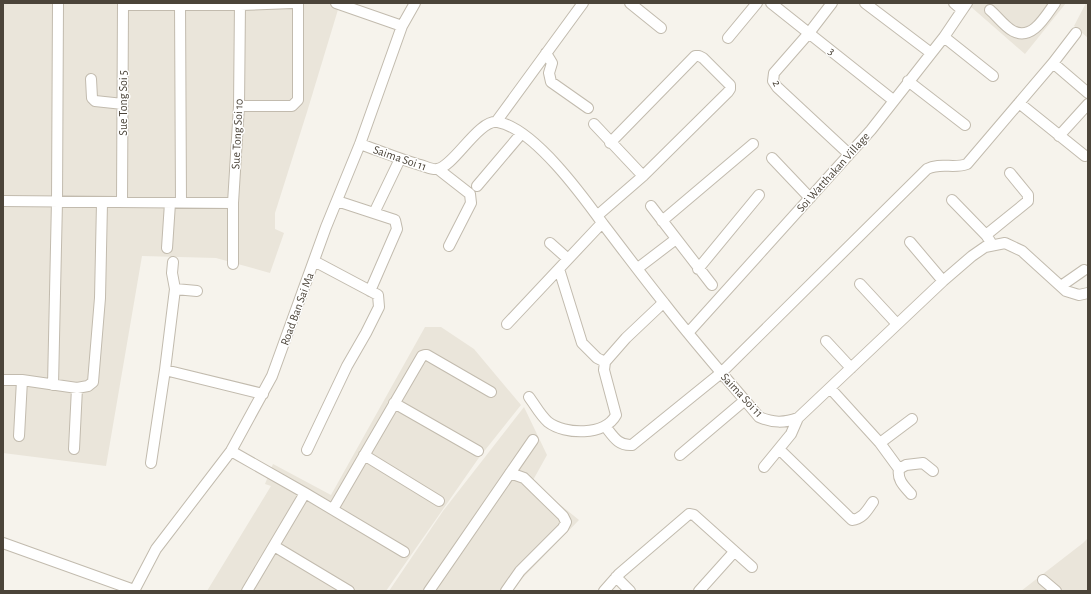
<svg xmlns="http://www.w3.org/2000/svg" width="1091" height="594" viewBox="0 0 1091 594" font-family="'Alegreya Sans',sans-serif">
<rect width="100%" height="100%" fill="#f6f3ec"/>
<!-- residential -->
<path fill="#eae5da" d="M3,3H340L307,112L275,213V229L284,233L270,273L216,258L142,256L106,466L3,453Z
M971,3H1066L1025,54L970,6Z
M1086,3H1088V38L1074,26Z
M425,327H441L474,349L521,405L478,459L386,591H207L271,486L265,484L273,464L331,495Z
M524,407L547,455L532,482L579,520L510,591H389L443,511Z
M1088,538V591H1021L1083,543Z"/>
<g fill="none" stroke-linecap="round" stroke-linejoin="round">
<!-- minor casing -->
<g stroke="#c2bbae" stroke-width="12">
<path id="minor" d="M180,3L181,203
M336,3L402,26
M630,3L661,28
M771,3L893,100
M832,3L809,33L774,73L773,81L777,87L849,154
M865,3L931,53
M954,3L962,10
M123,5H240L292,3
M990,10C997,16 1005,27 1013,31C1032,41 1045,17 1055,3
M944,37L993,76
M728,38L757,3
M546,53L552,63L549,73L551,82L588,108
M1053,63L1088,93
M91,79L92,98L95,101L123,104
M908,81L965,125
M1019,103L1085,156
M239,106H292L298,100V3
M496,122L583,3
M594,124L643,176
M1059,136L1088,104
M360,144C380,151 399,159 420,165C425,166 432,170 437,169C454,167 478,119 498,122C534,129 582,195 603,224C623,250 643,277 664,303C694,342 727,379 759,417C773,423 784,423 798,418L943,281L972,256L985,247L1005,243L1022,251L1066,291L1079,295L1088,293
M772,158L810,198
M438,169L470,194L471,203L449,246
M477,186L521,134
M952,200L986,235L990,241
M3,201L233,203
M337,201L395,220L397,229L370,291
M122,202L123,3
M651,206L712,285
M374,213L400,159
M598,215L643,176L728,92L730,89V85L703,58L699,56H695L610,143
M662,221L753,144
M986,235L1028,201V195L1010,173
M910,242L943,281
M550,243L568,259
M167,248L170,203
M173,262L172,273L175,289L197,291
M233,264V203L239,106L240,3
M638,268L676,239
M559,269L582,343L597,358L605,362
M698,269L759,195
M860,284L897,324
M1061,286L1084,270
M507,324L602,223
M688,333L871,130L944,37L967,3
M826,341L851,368
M165,370L263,394
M3,380H22L77,388L88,386L93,382L100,298L102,203
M53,385L57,201L58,3
M830,388L880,443L899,469L906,465L923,463L933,471
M529,397C535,405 540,415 548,422C565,435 605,436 616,415L604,370L605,362L626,338L663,303
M394,403L478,451
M605,426C613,436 618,446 632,445L721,373L927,169C940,162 954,169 967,164L1053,63L1076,33
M19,436L22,380
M880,443L912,419
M74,449L77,388
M779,449L852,520C863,519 867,510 873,502
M307,450L347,366L366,333L379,307L378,295L314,261
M231,451L305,493L404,552
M364,455L439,501
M680,455L745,400
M151,463L165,370L175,289
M764,467L791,434L798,418
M899,469C897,480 904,486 911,494
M333,509L422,356L425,355H427L491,392
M3,543L134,590
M274,546L349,591
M616,577L630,591
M1043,580L1056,591
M134,591L156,549L231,451L272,376L326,227L360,144L402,26L415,3
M247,591L305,493
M429,591L533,440
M506,591L520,571L563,528L566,522L563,516L524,478L510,473
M604,591L619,574L689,514L694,515L752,567
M699,591L734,552"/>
</g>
<!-- minor -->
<use href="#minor" stroke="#fff" stroke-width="10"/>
</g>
<g text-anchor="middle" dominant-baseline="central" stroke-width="3" stroke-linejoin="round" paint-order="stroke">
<!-- street labels -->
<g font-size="12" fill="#4b4439" stroke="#fff">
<text transform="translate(832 51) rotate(39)">3</text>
<text transform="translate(777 83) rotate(65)">2</text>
<text transform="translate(123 103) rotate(-90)">Sue Tong Soi 5</text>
<text transform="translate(237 134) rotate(-87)">Sue Tong Soi 10</text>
<text transform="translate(400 158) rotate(19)">Saima Soi 11</text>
<text transform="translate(833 172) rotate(-48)">Soi Watthakan Village</text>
<text transform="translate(297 309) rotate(-70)">Road Ban Sai Ma</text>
<text transform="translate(742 395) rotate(47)">Saima Soi 11</text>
</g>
</g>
<!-- border -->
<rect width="1091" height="594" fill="none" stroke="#4b4439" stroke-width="8"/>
</svg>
